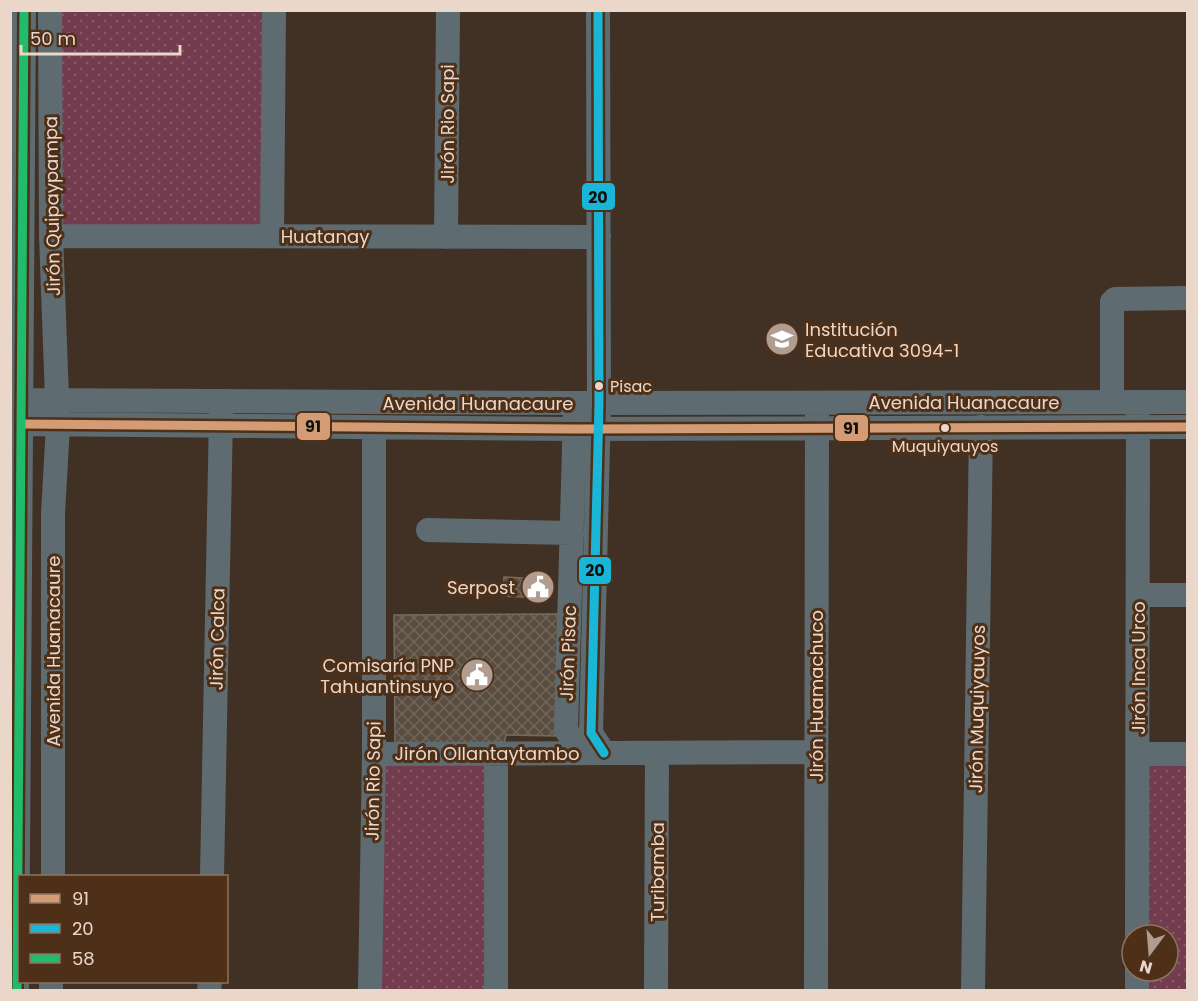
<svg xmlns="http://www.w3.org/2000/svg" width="1198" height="1001" viewBox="0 0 1198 1001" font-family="Poppins,sans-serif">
<defs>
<pattern id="park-dots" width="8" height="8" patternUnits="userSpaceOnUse" patternTransform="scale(1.5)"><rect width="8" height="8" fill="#733b4e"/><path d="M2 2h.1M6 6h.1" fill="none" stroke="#875766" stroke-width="1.8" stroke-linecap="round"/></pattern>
<pattern id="building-cross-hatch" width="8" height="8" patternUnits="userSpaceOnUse" patternTransform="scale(1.5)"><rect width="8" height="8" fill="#594c40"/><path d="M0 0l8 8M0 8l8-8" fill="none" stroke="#71655a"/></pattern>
</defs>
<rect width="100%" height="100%" fill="#413125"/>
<!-- park -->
<path fill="url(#park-dots)" d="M58,11H262L261,227H59Z
M1138,760H1187V990H1138V971H1168V935H1138Z
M379,761L489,762V990H376Z"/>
<!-- building -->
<path fill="url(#building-cross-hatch)" stroke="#776b5f" stroke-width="1.5" d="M504,577L544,579L543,598L503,596Z
M562,614L558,736L506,735L504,744L395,743L394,615Z"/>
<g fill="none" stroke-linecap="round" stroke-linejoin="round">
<!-- minor -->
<path stroke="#5e6c72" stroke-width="24" d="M50,10L51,236L58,425L53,514V876
M598,10L599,403L591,733L604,753
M51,236L599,237
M272,236L274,10
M446,237L448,10
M23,400L575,403L1188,402
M1112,401V302L1115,299L1188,298
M575,413L566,730L582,753
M22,424L575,429L1188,427
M428,530L572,533
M1138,595H1188
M374,754L816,752
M1138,754H1188
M212,876L221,414
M1137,935L1138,412
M17,990L24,10
M51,990V982
M209,990L210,982
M370,990L374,754V428
M496,990V753
M656,990L657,753
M816,990L817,414
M973,990L981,427
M1137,990V971"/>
<!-- bus-1 casing -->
<g stroke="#4e3018" stroke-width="14">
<path id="bus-1" d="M22,424L575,429L1188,427"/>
</g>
<!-- bus-2 casing -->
<g stroke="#4e3018" stroke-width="14">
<path id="bus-2" d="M598,10L599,403L591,733L604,753"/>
</g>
<!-- bus-3 casing -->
<g stroke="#4e3018" stroke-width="14">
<path id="bus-3" d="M17,990L24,10"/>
</g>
<!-- bus-1 -->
<use href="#bus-1" stroke="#d39c74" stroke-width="9"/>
<!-- bus-2 -->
<use href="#bus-2" stroke="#1ab6d8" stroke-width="9"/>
<!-- bus-3 -->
<use href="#bus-3" stroke="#20bc6c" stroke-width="9"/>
</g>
<!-- icons -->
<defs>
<g id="school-disc" transform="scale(1.725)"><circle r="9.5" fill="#b09d90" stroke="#4e3018"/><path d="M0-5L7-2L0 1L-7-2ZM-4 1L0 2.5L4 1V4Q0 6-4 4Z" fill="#fff"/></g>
<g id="civic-disc" transform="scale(1.725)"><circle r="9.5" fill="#b09d90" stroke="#4e3018"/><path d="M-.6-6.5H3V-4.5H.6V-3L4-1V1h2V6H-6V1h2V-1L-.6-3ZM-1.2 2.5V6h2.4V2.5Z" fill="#fff"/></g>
</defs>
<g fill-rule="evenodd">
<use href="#school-disc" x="782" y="339"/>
<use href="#civic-disc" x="538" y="587"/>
<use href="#civic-disc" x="477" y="675"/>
</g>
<!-- markers -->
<g fill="#ebd7ca" stroke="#4e3018" stroke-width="2">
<circle cx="599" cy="386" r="5"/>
<circle cx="945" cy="428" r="5"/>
</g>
<g text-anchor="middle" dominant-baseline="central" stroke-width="6" stroke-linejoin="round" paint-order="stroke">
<!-- bus labels -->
<g font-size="16" fill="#ebd7ca" stroke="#4e3018" text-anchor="start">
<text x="610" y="386">Pisac</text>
<text x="945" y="446" text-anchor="middle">Muquiyauyos</text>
</g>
<!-- street labels -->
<g font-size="18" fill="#ebd7ca" stroke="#4e3018">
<text transform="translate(447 124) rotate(-90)">Jirón Rio Sapi</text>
<text transform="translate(52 206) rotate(-91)">Jirón Quipaypampa</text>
<text x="325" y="236">Huatanay</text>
<text x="964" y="402">Avenida Huanacaure</text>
<text x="478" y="403">Avenida Huanacaure</text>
<text transform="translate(217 639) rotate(-89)">Jirón Calca</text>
<text transform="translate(53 651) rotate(-90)">Avenida Huanacaure</text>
<text transform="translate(568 653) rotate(-88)">Jirón Pisac</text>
<text transform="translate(1138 668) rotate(-90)">Jirón Inca Urco</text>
<text transform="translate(816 696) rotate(-90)">Jirón Huamachuco</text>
<text transform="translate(977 709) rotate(-89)">Jirón Muquiyauyos</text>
<text x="487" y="753">Jirón Ollantaytambo</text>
<text transform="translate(373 781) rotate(-89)">Jirón Rio Sapi</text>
<text transform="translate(657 872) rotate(-90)">Turibamba</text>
</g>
<!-- poi labels -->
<g font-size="18" fill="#ebd7ca" stroke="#4e3018" text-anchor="end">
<text x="805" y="329" text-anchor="start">Institución<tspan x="805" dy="21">Educativa 3094-1</tspan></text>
<text x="515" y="587">Serpost</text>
<text x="454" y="665">Comisaría PNP<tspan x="454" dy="21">Tahuantinsuyo</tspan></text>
</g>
</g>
<g stroke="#4e3018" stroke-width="2">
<rect x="581" y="182" width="35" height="29" rx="6" fill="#1ab6d8"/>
<rect x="296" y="412" width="35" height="29" rx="6" fill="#d39c74"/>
<rect x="834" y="414" width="35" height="28" rx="6" fill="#d39c74"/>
<rect x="578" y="556" width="34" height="29" rx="6" fill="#1ab6d8"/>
</g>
<g font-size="16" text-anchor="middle" font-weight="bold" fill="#111">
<text x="598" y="203">20</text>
<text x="313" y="432">91</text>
<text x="851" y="434">91</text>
<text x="595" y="576">20</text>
</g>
<!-- border -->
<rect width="1198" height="1001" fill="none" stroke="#ebd7ca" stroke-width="24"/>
<!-- legend -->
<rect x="18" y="875" width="210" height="108" fill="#4e3018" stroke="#8d735f" stroke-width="1.5"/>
<rect x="30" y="894" width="30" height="9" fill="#d39c74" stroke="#8d735f" stroke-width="1.5"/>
<text x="72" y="905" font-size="18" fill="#ebd7ca">91</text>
<rect x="30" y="924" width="30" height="9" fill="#1ab6d8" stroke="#8d735f" stroke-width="1.5"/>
<text x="72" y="935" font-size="18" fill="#ebd7ca">20</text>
<rect x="30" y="954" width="30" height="9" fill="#20bc6c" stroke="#8d735f" stroke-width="1.5"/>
<text x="72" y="965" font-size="18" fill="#ebd7ca">58</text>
<!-- north arrow -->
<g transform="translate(1150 953) rotate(196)"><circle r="28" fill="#4e3018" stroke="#8d735f" stroke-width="1.5"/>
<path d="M0-4.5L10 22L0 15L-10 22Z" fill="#b09d90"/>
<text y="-9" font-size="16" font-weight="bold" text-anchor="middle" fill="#ebd7ca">N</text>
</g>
<!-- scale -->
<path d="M21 45v9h159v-9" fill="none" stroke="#ebd7ca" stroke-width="3"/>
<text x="30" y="45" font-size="18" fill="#ebd7ca" stroke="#4e3018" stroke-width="4.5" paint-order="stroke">50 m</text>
</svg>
